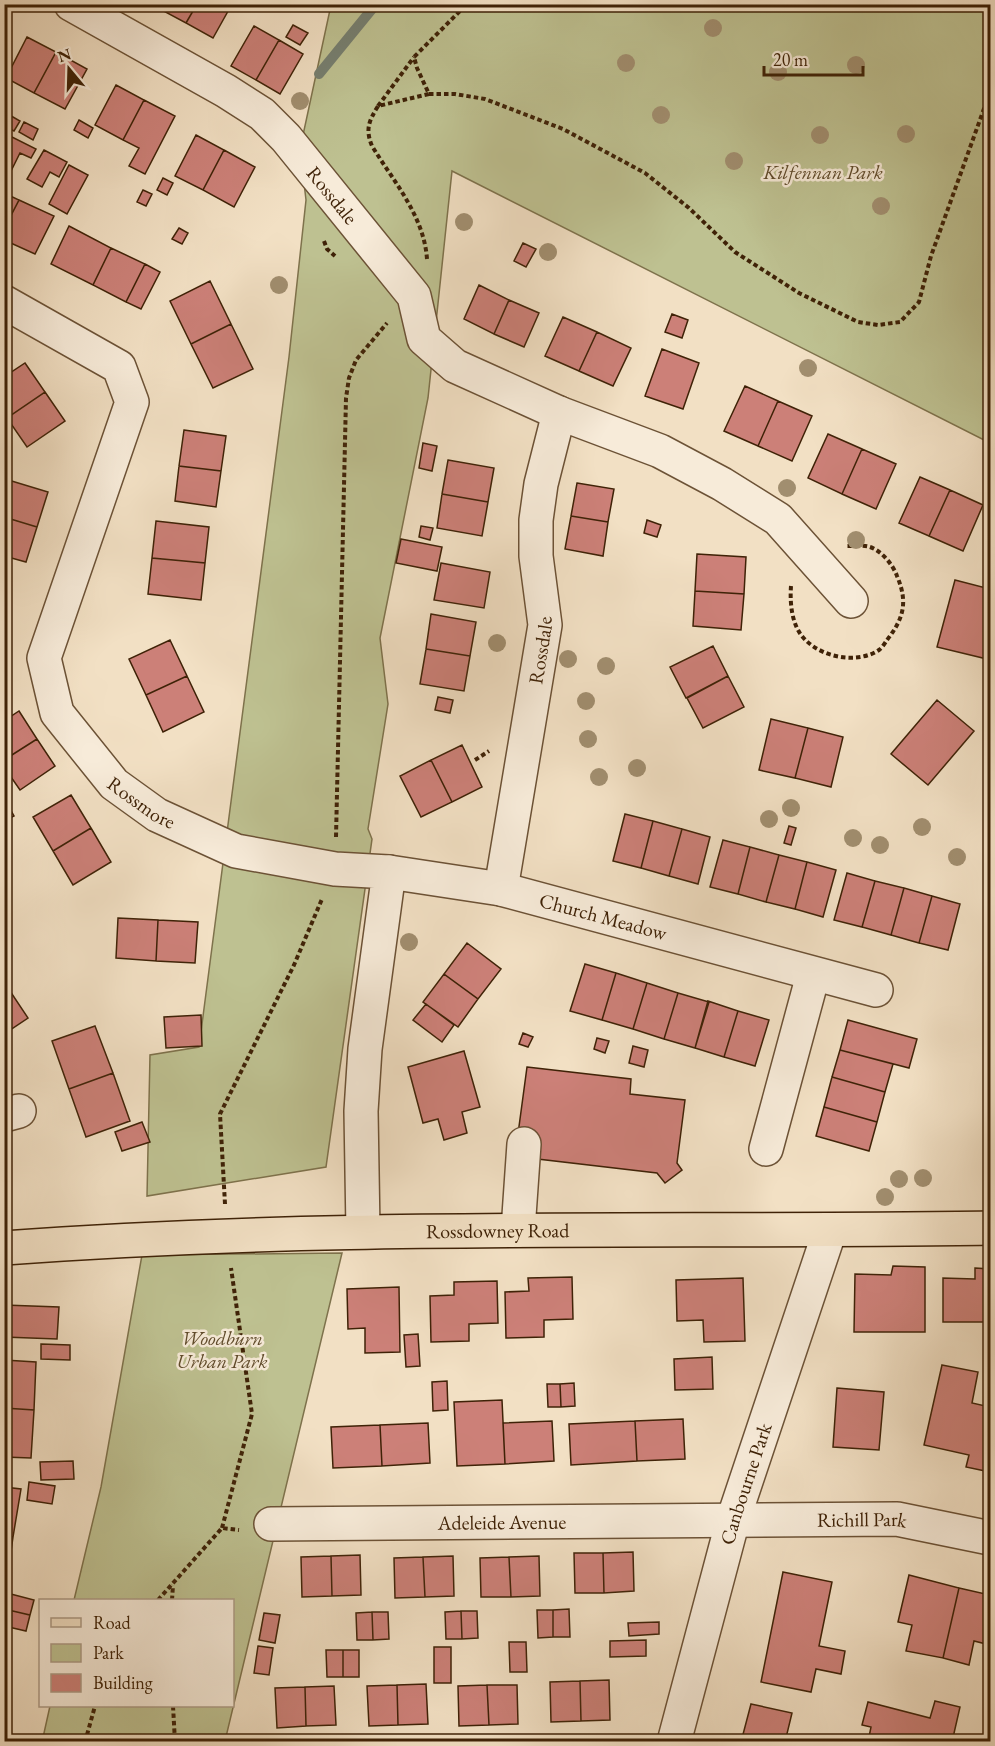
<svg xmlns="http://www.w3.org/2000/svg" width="995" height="1746" viewBox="0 0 995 1746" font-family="'EB Garamond',serif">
<rect width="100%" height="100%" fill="#f2e0c4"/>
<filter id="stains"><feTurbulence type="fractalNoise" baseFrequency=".00333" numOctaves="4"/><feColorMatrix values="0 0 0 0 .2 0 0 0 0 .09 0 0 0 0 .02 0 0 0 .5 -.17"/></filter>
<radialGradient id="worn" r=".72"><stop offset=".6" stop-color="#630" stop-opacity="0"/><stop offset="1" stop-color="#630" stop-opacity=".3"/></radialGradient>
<!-- green -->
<path fill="#bec191" stroke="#7e724c" stroke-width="1.5" d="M331,5H990V443L452,171L428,398L380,638L388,704L368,829L372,839L326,1167L147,1196L150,1055L199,1047L289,357L306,200L300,149Z
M342,1253L225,1741L42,1742L50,1706H232V1600H74L101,1487L142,1255Z"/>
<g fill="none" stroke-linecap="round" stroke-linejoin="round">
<!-- stream -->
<path stroke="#767f70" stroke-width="10" d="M319,74L372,9V4"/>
</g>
<!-- building -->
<path fill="#cc8078" stroke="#3f2207" stroke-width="1.5" d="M157,4H197L186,23L156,7Z
M197,4H232L213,38L186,23Z
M293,25L308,33L300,45L286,37Z
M254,26L279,40L256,80L231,66Z
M27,37L56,52L34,93L6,78Z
M279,40L303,54L280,94L256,80Z
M56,52L87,69L65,109L34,93Z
M116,85L144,100L123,140L95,125Z
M144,100L175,116L145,174L129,166L139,148L123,140Z
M6,113L20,121L14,131L4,126Z
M79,120L93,128L88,138L74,130Z
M24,122L38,129L33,140L19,132Z
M4,133L36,149L31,158L20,153L9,175L4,173Z
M196,135L224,150L203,190L175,176Z
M44,150L67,162L59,177L50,172L42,187L27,179Z
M224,150L255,167L234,207L203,190Z
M69,165L88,175L67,214L49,204Z
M163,178L173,183L167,195L157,190Z
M143,190L152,194L146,206L137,202Z
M4,193L19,200L4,229Z
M19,200L54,216L35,254L4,240V229Z
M69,226L111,248L93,285L51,264Z
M179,228L188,233L182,244L172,239Z
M523,243L536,249L526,267L514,261Z
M111,248L145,264L126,302L93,285Z
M145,264L160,272L141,309L126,302Z
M210,281L231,324L191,344L170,301Z
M479,285L509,300L494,334L464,319Z
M509,300L539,313L524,347L494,334Z
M672,314L688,320L682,338L665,332Z
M563,317L597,332L579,371L545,356Z
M231,324L253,369L213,388L191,344Z
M597,332L631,348L613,386L579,371Z
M662,349L699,363L683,409L645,396Z
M25,363L45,392L7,418L4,414V377Z
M745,386L778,401L758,446L724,431Z
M45,392L65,421L27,447L7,418Z
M778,401L812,416L792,461L758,446Z
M184,430L226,436L221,471L179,466Z
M828,434L862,449L842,494L808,478Z
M423,443L437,446L432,471L419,468Z
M862,449L896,464L876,509L842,494Z
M448,460L494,468L488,502L442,494Z
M179,466L221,471L216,507L175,501Z
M920,477L950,490L929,536L899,523Z
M5,479L48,492L37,527L4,517Z
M577,483L614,489L608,522L571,516Z
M950,490L983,505L963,551L929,536Z
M442,494L488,502L482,536L437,528Z
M571,516L608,522L603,556L565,549Z
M4,517L37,527L26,562L4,556Z
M647,520L661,525L657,537L644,533Z
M156,521L209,527L205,563L152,558Z
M421,526L433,528L430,540L419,537Z
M401,539L442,547L437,571L396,563Z
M697,554L746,557L744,594L695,591Z
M152,558L205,563L201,600L148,594Z
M441,563L490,572L484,608L434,600Z
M955,580L990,589V645L987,659L937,647Z
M695,591L744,594L741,630L693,626Z
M431,614L476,622L470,656L426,649Z
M170,640L187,676L146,695L129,659Z
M713,646L728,676L686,698L670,667Z
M426,649L470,656L464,691L420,684Z
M187,676L204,712L163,732L146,695Z
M728,676L744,707L703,728L687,698Z
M438,697L453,700L450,713L435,710Z
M937,700L974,731L928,785L891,754Z
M19,711L37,739L4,760V721Z
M771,719L808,728L795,778L759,770Z
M808,728L843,737L831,787L795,778Z
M37,739L55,766L20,790L4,767V760Z
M462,745L482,787L452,802L431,760Z
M431,760L452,802L421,817L400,776Z
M71,795L91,828L53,851L33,817Z
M5,800L14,816L4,821V800Z
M625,814L653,821L641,868L613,861Z
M653,821L682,829L669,876L641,868Z
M789,826L796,828L791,845L784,843Z
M91,828L111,862L73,885L53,851Z
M682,829L710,837L698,884L669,876Z
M723,840L750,847L738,894L710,887Z
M750,847L779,855L766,902L738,894Z
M779,855L807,862L795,909L766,902Z
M807,862L836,870L823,917L795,909Z
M847,873L875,881L862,927L834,920Z
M875,881L904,888L891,935L862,927Z
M904,888L932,896L919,943L891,935Z
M932,896L960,904L948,950L919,943Z
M118,918L158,920L156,961L116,958Z
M158,920L198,922L195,963L156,961Z
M467,943L501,969L478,999L444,974Z
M585,964L616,973L602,1020L570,1011Z
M616,973L647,983L633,1029L602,1020Z
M444,974L478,999L458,1027L423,1002Z
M4,982L28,1018L4,1034Z
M647,983L678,993L664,1039L633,1029Z
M678,993L709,1002L695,1048L664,1039Z
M708,1001L738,1011L724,1057L695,1048Z
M426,1004L454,1025L442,1042L413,1020Z
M738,1011L769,1020L755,1066L724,1057Z
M201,1015L202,1046L166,1048L164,1017Z
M848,1020L917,1039L909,1068L840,1050Z
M95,1026L113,1073L69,1089L52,1041Z
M523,1033L533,1037L528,1047L519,1044Z
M597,1038L609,1041L605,1053L594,1049Z
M633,1046L648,1050L644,1067L629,1063Z
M840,1050L893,1064L885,1092L832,1077Z
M464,1051L480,1107L462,1112L467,1133L444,1140L438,1119L423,1123L408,1067Z
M527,1067L631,1079L630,1094L685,1100L677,1163L682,1170L665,1183L657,1173L529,1158L518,1134Z
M113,1073L130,1121L86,1137L69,1089Z
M832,1077L885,1092L877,1122L824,1107Z
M824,1107L877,1122L869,1151L816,1136Z
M142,1122L150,1142L122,1151L115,1132Z
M893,1266L925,1267V1332H854L855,1274L891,1275Z
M975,1268L990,1269V1322H943V1278L975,1279Z
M572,1277L573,1319L544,1320V1337L506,1338L505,1292L529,1291L528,1278Z
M743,1278L745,1341L704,1342L703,1320L677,1321L676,1280Z
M497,1281L498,1323L469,1324V1341L431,1342L430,1296L454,1295V1282Z
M399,1287L400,1352L365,1353V1328L348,1329L347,1289Z
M4,1305L59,1307L57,1339L4,1337Z
M418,1334L420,1366L406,1367L404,1335Z
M41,1344L70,1345V1360L41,1359Z
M712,1357L713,1389L675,1390L674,1359Z
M4,1360L36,1362L34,1410L4,1408Z
M942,1365L978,1372L972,1403L990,1407V1472L966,1467L969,1455L924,1445Z
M447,1381L448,1410L433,1411L432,1382Z
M574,1383L575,1406L561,1407L560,1384Z
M547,1384H560L561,1407H548Z
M837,1388L884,1392L879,1450L833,1447Z
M502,1400L505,1464L457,1466L454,1402Z
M4,1408L34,1410L31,1458L4,1457Z
M683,1419L685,1459L637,1461L635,1421Z
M552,1421L554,1461L505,1464L503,1423Z
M635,1421L637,1461L571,1465L569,1424Z
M428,1423L430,1463L382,1466L380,1425Z
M380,1425L382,1466L333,1468L331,1427Z
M73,1461L74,1479L41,1480L40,1462Z
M29,1482L55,1486L52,1504L27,1500Z
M4,1487L21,1489L13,1537L4,1535Z
M4,1535L13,1537L6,1585L4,1584Z
M633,1552L634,1591L604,1593L603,1553Z
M574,1553H603L604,1593H575Z
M360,1555L361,1595L332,1596L331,1556Z
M331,1556L332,1596L302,1597L301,1557Z
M453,1556L454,1596L425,1597L423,1557Z
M539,1556L540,1596L511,1597L509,1557Z
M423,1557L425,1597L395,1598L394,1558Z
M509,1557L511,1597H481L480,1558Z
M783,1572L832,1582L819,1646L845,1651L841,1674L816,1669L811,1692L761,1682Z
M909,1575L959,1588L943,1658L906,1651L912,1625L898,1622Z
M959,1588L990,1595V1645L974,1641L969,1665L943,1658Z
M7,1593L34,1600L30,1615L4,1609Z
M4,1609L30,1615L26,1631L4,1626Z
M569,1609L570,1637H553V1610Z
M537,1610H553V1637L538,1638Z
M461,1611H477L478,1638L462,1639Z
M461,1611L462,1639H446L445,1612Z
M372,1612H388L389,1639L373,1640Z
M372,1612L373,1640H357L356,1613Z
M264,1613L280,1615L275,1643L259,1640Z
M659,1622V1634L629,1636L628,1623Z
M646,1640V1656L610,1657V1641Z
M509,1642H526L527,1672H510Z
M258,1646L273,1648L269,1675L254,1673Z
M434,1647H451V1683H434Z
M326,1650H343V1677H327Z
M343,1650H359V1677H343Z
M609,1680L610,1720L581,1721L580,1681Z
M580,1681L581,1721L551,1722L550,1682Z
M426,1684L428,1724L398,1725L397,1685Z
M397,1685L398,1725L369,1726L367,1686Z
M487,1685L489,1725L459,1726L458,1686Z
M487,1685H517L518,1724L489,1725Z
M334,1686L336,1725L306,1726L305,1687Z
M305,1687L306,1726L277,1728L275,1688Z
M935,1701L960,1707L952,1742H868L871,1727L862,1725L868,1702L930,1718Z
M751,1704L792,1713L785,1742H741Z"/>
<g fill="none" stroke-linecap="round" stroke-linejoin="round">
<!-- minor casing -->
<g stroke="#6c5236" stroke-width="36">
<g id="minor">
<path id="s1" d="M71,4L226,91L262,114L286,138L414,296L424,339L455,366L559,413L660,451L722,484L778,519L851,601"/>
<path id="s2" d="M4,302L119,367L132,402L44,658L57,713L114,784L157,815L236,851L335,869L389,872L365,1049L361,1111L363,1231"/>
<path id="s3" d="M389,872L501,889L876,990"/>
<path id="s4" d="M501,889L545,625L536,556V520L541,484L559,413"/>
<path d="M4,1115L19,1111"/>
<path d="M766,1149L813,975"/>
<path d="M518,1230L524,1144"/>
<path id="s5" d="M271,1524L897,1519L990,1538"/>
<path id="s6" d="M674,1742L733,1520L830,1230"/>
</g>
</g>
<!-- major casing -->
<g stroke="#3f2207" stroke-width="36">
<g id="major">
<path id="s7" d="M4,1248C333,1223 662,1233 990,1228"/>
</g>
</g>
<!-- path -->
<path stroke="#3f2207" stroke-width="4" stroke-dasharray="4.5 3" stroke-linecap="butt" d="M429,94H455L485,99L563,129L645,173L689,208L735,252L799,293L858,322L878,325L900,322L919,302L931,256L990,92
M378,106L414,57
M324,241L327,249L335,256
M427,259C424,216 394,182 372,146C365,129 369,121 378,106L429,94L417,68L414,57L467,4
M791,586C790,600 791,617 798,630C812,656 855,666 879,650C882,648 885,643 887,640C904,618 908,602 897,576C893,565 882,551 870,547C864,545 854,546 847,546
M475,760L489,751
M336,837L346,398L349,378L356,360L387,323
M225,1204L220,1114L294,965L322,899
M222,1528L252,1414L231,1268
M158,1600L222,1528L239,1530
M172,1600L173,1585
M173,1706L175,1742
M85,1742L95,1706"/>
<!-- minor -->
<use href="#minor" stroke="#f7ebd9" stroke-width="33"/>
<!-- major -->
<use href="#major" stroke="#f2e0c4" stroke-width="33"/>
</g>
<!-- trees -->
<g fill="#a18e6f">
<circle cx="713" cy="28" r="9"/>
<circle cx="626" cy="63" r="9"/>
<circle cx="856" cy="65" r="9"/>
<circle cx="778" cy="72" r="9"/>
<circle cx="300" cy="101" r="9"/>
<circle cx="661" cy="115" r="9"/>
<circle cx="906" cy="134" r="9"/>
<circle cx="820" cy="135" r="9"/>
<circle cx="734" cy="161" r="9"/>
<circle cx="881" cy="206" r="9"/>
<circle cx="464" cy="222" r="9"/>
<circle cx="548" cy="252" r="9"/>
<circle cx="279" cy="285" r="9"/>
<circle cx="808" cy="368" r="9"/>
<circle cx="787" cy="488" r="9"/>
<circle cx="856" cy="540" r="9"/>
<circle cx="497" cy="643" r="9"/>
<circle cx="568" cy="659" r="9"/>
<circle cx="606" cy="666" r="9"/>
<circle cx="586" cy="701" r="9"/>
<circle cx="588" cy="739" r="9"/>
<circle cx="637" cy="768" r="9"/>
<circle cx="599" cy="777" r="9"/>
<circle cx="791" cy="808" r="9"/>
<circle cx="769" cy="819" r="9"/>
<circle cx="922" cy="827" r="9"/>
<circle cx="853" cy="838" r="9"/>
<circle cx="880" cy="845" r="9"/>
<circle cx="957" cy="857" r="9"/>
<circle cx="409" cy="942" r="9"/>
<circle cx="923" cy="1178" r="9"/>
<circle cx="899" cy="1179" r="9"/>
<circle cx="885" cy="1197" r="9"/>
</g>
<g text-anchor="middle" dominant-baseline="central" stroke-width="5" stroke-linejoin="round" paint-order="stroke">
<!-- park labels -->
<g font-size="20" font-style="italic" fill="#5f4a2a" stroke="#f7ebd9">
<text x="823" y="172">Kilfennan Park</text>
<text x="222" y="1338">Woodburn<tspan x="222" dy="23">Urban Park</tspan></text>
</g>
<!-- street labels -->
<g font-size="20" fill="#3f2207" stroke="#f7ebd9">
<text stroke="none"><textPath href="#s1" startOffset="328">Rossdale</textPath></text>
<text stroke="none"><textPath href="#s4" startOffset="242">Rossdale</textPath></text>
<text stroke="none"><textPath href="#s2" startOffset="621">Rossmore</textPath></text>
<text stroke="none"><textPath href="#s3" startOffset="219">Church Meadow</textPath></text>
<text stroke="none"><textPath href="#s7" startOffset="494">Rossdowney Road</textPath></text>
<text stroke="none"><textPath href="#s6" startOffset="268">Canbourne Park</textPath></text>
<text stroke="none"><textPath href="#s5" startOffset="231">Adeleide Avenue</textPath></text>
<text stroke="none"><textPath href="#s5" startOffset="591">Richill Park</textPath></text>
</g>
</g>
<!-- margin -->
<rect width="995" height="1746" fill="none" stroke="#f2e0c4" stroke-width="24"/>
<rect x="6" y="6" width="983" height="1734" fill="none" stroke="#3f2207" stroke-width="3"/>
<rect x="12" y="12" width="971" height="1722" fill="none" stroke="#3f2207" stroke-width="1.5"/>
<!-- legend -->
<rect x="39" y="1599" width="195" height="108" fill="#f7ebd9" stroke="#ad9b85" stroke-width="1.5"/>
<rect x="51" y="1618" width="30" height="9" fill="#f2e0c4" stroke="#ad9b85" stroke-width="1.5"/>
<text x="93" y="1629" font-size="18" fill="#3f2207">Road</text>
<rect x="51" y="1644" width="30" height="18" fill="#bec191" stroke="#ad9b85" stroke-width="1.5"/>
<text x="93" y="1659" font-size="18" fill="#3f2207">Park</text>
<rect x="51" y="1674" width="30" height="18" fill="#cc8078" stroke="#ad9b85" stroke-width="1.5"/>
<text x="93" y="1689" font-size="18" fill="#3f2207">Building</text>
<!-- north arrow -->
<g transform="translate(69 69) rotate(341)" stroke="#f7ebd9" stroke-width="4.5" paint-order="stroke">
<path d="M0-4.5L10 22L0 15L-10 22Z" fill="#3f2207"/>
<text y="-9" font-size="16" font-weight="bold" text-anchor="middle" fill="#3f2207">N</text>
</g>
<!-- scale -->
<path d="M764 66v9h99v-9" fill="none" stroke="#3f2207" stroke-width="3"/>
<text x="773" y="66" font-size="18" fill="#3f2207" stroke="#f7ebd9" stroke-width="4.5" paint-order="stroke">20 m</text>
<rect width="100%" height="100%" filter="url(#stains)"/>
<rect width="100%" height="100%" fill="url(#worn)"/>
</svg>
